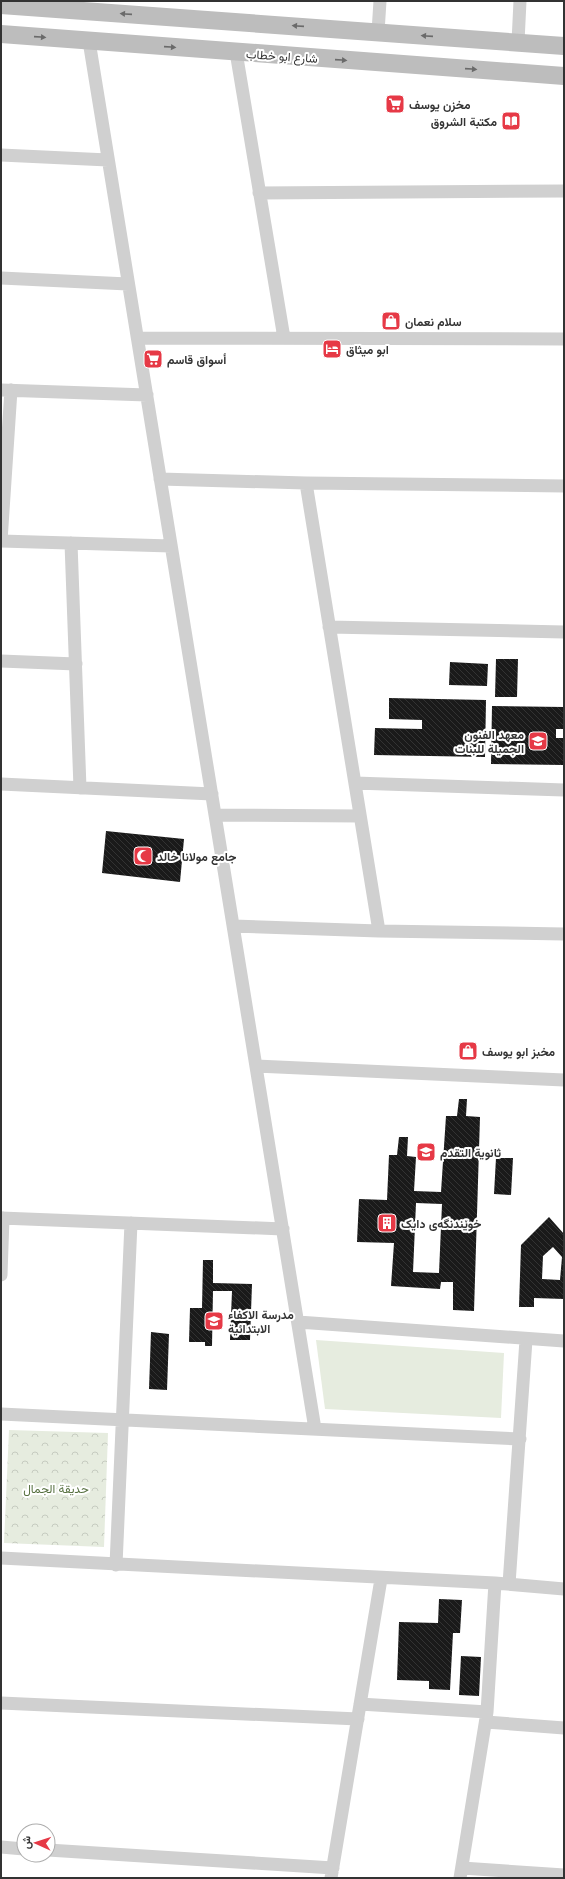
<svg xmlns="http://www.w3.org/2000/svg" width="565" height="1879" viewBox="0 0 565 1879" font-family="Mulish,Vazirmatn,sans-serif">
<defs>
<pattern id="forest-crowns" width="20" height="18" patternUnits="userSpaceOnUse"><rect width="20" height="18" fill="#e6ecdf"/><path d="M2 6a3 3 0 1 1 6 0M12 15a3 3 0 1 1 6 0" fill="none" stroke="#c6cbc0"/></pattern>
<pattern id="building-back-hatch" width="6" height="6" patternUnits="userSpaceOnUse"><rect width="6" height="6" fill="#1a1a1a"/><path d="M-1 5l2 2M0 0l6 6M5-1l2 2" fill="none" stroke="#333"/></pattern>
</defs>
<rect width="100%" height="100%" fill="#fff"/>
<!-- green -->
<path fill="#e6ecdf" d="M316,1340L504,1353L501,1418L325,1409Z"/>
<!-- forest -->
<path fill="url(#forest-crowns)" d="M9,1430L108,1433L104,1547L4,1543Z"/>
<!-- building -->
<path fill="url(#building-back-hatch)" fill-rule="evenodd" d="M496,659H518L517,697H495Z
M450,662L488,664L487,686L449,685Z
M389,698L486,700L485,757L374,755L375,728L422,729V720L389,719Z
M492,706L564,707V729H556V738H564V765L491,764Z
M106,831L184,839L180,882L102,873Z
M459,1099H467L466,1116L480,1117L474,1311L453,1310V1282H441L440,1289L391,1286L394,1243L357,1242L359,1199L387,1200L389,1155H397L399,1137H408L407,1156L416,1157L414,1191L441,1192L446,1116H457ZM416,1203L442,1204L439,1273L413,1272Z
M496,1158H513L511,1195L494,1194Z
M549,1217L564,1234V1299L534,1298V1307H519L521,1245ZM553,1247L562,1257L560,1280L542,1279L543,1256Z
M203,1260H213V1283L252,1284L250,1340H230L232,1291H213L212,1346H205V1342H189L190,1308H202Z
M151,1332L169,1334L167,1390L149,1389Z
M439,1599L462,1600L460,1633H453L450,1690L429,1689V1681L397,1680L399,1622L438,1623Z
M461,1656L481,1657L479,1696L459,1695Z"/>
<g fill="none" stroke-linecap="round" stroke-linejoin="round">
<!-- street -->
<path stroke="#d0d0d0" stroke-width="13" d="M378,32L380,1
M89,41L315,1429
M518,42L520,1
M236,52L284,338
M1,155L108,160
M259,193L564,191
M1,278L128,284
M138,338L564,339
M1,390L147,395
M160,479L306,483L564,486
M306,483L379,931
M1,541L171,546
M1,541L11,390
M71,543L80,788
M329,627L564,632
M1,661L76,664
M355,783L564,790
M1,784L212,794
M215,815L360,816
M233,926L379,931L564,934
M256,1066L564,1080
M1,1218L283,1229
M1,1275L3,1218
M298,1322L564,1341
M1,1414L520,1439
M1,1558L495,1583L564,1589
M116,1565L131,1223
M509,1584L526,1340
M1,1703L358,1719
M360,1704L487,1712
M486,1722L564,1728
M1,1847L24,1849
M48,1850L333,1868
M462,1868L564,1875
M331,1878L381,1579
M460,1878L487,1712L495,1583"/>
<!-- secondary -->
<path stroke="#bdbdbd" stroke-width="18" d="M1,5L564,46
M1,34L564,76"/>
</g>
<!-- one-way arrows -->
<defs><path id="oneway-solid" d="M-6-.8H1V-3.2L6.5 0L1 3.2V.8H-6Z"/></defs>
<g fill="#6a6a6a">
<use href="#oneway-solid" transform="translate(126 14) rotate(-176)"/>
<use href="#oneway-solid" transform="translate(298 26) rotate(-176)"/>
<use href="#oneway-solid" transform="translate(427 36) rotate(-176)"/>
<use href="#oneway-solid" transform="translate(40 37) rotate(4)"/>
<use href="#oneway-solid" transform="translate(170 47) rotate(4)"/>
<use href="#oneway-solid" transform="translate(341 60) rotate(4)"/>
<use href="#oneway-solid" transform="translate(471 69) rotate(4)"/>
</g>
<!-- icons -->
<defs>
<g id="supermarket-square" transform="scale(1)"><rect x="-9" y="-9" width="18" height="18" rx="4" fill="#e63946" stroke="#fff"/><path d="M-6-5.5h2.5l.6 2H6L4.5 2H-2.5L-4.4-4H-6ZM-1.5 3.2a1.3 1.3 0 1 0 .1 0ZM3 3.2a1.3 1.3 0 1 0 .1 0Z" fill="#fff"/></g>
<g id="library-square" transform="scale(1)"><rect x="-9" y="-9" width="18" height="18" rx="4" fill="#e63946" stroke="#fff"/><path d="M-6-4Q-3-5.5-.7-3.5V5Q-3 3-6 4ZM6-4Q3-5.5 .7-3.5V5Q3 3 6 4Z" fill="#fff"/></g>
<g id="shop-square" transform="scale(1)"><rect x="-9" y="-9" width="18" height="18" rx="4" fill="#e63946" stroke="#fff"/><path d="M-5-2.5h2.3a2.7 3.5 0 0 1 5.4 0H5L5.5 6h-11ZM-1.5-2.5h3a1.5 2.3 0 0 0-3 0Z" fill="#fff"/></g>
<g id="hotel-square" transform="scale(1)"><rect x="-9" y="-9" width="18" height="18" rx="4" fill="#e63946" stroke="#fff"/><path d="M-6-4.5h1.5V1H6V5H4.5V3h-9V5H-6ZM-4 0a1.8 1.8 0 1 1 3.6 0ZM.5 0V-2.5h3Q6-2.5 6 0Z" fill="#fff"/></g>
<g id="school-square" transform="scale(1)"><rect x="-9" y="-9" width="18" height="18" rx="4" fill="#e63946" stroke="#fff"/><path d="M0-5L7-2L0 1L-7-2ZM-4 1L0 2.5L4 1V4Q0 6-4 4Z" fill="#fff"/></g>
<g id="mosque-square" transform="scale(1)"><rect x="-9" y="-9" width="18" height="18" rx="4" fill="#e63946" stroke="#fff"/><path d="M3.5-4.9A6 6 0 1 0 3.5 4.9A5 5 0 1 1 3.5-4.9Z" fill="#fff"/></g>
<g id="building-square" transform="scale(1)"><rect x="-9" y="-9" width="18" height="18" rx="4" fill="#e63946" stroke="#fff"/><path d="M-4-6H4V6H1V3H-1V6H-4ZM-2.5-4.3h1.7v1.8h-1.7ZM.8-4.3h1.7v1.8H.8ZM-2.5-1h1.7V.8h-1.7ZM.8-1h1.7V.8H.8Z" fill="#fff"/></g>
</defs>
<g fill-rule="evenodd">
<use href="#supermarket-square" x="395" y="104"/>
<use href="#library-square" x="511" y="121"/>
<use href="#shop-square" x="391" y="321"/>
<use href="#hotel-square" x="332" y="349"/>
<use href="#supermarket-square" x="153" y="359"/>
<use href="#school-square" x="538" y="741"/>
<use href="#mosque-square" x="143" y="856"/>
<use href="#shop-square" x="468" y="1051"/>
<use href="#school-square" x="426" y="1152"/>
<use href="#building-square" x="387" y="1223"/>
<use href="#school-square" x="214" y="1321"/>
</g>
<g text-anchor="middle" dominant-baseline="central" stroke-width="4" stroke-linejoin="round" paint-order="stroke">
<!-- street labels -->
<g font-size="12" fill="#333" stroke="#fff">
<text transform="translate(282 56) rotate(4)">شارع ابو خطاب</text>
</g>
<!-- poi labels -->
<g font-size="12" font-weight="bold" fill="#333" stroke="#fff" text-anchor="start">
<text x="409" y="104">مخزن يوسف</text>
<text x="497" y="121" text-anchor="end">مكتبة الشروق</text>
<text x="405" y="321">سلام نعمان</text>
<text x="346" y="349">ابو ميثاق</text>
<text x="167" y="359">أسواق قاسم</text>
<text x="524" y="734" text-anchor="end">معهد الفنون<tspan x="524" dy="14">الجميلة للبنات</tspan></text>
<text x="157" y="856">جامع مولانا خالد</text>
<text x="482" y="1051">مخبز ابو يوسف</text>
<text x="440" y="1152">ثانوية التقدم</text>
<text x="401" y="1223">خوێندنگەی دایک</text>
<text x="228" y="1314">مدرسة الاكفاء<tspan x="228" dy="14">الابتدائية</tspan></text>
</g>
<!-- park labels -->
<g font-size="12" fill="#56703f" stroke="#fff">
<text x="56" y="1488">حديقة الجمال</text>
</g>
</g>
<!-- border -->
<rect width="565" height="1879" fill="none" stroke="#333333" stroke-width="4"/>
<!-- north arrow -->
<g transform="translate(36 1843) rotate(273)"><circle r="19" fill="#ffffff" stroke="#adadad"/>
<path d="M0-3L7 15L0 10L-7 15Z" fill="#e63946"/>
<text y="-6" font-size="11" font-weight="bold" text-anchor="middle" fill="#333333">ش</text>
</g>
</svg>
